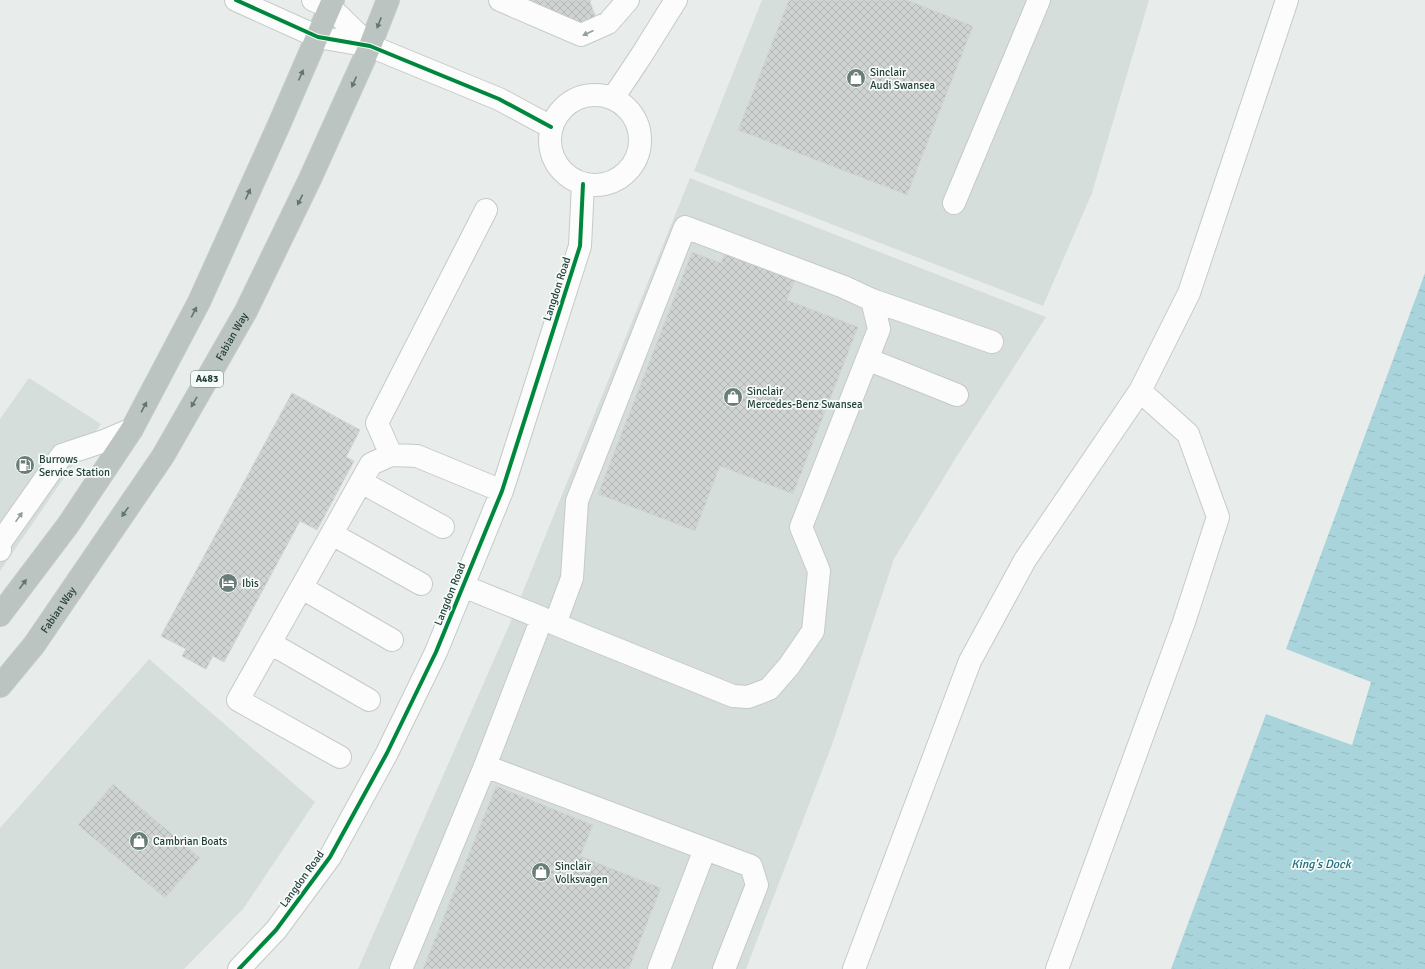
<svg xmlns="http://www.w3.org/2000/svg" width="1425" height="969" viewBox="0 0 1425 969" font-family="Signika,sans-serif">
<defs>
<pattern id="water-ripples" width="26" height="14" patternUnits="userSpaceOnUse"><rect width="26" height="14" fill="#a9d4db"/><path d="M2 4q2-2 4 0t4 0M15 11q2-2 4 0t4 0" fill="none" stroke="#91b7bd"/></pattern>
<pattern id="building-cross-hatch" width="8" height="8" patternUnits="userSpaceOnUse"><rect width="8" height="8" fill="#cfd4d2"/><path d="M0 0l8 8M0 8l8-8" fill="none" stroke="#b2b7b5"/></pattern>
</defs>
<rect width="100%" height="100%" fill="#e8edeb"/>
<!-- built -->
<path fill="#d6dedb" d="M762,0H1149L1092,193L1043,306L694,171Z
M690,178L1046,317L957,456L894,559L833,742L746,969H358L511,621Z
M29,378L101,424L0,571V419Z
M149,659L315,802L243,909L184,969H0V828Z"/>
<!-- water -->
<path fill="url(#water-ripples)" d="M1425,273V969H1171L1266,714L1352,745L1371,682L1286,649Z"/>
<!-- building -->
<path fill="url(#building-cross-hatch)" stroke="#d1d6d4" d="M508,0H591L590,2L597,21L579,29Z
M789,0H907L973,26L907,195L738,130Z
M728,245L798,272L787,300L858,327L793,494L720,466L695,531L598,494L692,252L721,263Z
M292,393L360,430L346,457L354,461L317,530L300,521L224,662L213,656L206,669L182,656L186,649L161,636Z
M113,784L200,858L165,898L78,825Z
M496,786L593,825L580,856L661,888L629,969H423Z"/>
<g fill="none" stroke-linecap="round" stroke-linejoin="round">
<!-- minor casing -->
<g stroke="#c5cac8" stroke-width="24">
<path id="minor" d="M236,0L318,37L370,46L499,99L551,127
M313,0L330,7L370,46
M500,0L581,35L608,23L628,0
M550 140a45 45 0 1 1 90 0a45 45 0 1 1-90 0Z
M613,98L641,56L676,0
M954,203L1039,0
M872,300L992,342
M867,359L957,395
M391,455L377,423L486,210
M361,482L443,527
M332,534L421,584
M0,550V543L62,455L104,441L132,429
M463,586L542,618L555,624L733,696L748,697L769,689L789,666L813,631L819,571L801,527L879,329L872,300L844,287L685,227L577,501L572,578L555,624
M302,588L392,640
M270,643L369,700
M340,757L238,700L371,464L391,455L417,456L502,491
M485,766L751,866L757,885L724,969
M239,969L276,930L330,857L387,753L436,652L502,491L580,246L583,184
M401,969L485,766L542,618
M659,969L705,849
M854,969L970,661L1025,560L1140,391L1189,293L1287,0
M1057,969L1184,622L1218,517L1188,434L1140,391"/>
</g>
<!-- highway casing -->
<g stroke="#c3ccc9" stroke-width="24">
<g id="highway">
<path d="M0,615L68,525L132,429L199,302L278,127L333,0"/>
<path id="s1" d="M0,686L34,645L163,456L246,311L310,179L370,46L388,0"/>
</g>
</g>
<!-- minor -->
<use href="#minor" stroke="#fcfcfc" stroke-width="22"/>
<!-- highway -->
<use href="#highway" stroke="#bcc4c2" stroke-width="22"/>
<!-- cycleway casing -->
<g stroke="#f7fbf9" stroke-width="6">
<path id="cycleway" d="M236,0L318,37L370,46L499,99L551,127
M239,969L276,930L330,857L387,753L436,652L502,491L580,246L583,184"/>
</g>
<!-- cycleway -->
<use href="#cycleway" stroke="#00873e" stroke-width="4"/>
</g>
<!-- one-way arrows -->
<defs><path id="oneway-solid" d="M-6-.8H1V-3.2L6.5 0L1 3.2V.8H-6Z"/></defs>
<g fill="#617670">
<use href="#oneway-solid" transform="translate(379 23) rotate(111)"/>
<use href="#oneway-solid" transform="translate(301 75) rotate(-66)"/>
<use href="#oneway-solid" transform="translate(354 82) rotate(114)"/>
<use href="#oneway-solid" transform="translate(248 194) rotate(-66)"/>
<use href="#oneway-solid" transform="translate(300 200) rotate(116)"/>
<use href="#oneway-solid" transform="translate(194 312) rotate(-63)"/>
<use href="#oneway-solid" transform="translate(194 402) rotate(120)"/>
<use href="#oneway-solid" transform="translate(144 407) rotate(-62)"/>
<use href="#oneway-solid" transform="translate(125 512) rotate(125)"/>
<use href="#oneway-solid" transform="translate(23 584) rotate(-53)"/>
</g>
<g fill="#909f9b">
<use href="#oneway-solid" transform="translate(588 33) rotate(156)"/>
<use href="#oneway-solid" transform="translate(19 517) rotate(-55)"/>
</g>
<!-- icons -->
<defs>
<g id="shop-disc" transform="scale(1)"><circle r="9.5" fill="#697e78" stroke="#f7fbf9"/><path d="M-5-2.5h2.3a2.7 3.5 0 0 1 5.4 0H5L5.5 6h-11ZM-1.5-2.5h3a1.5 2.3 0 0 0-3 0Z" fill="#fff"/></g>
<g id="fuel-disc" transform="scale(1)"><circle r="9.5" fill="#697e78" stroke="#f7fbf9"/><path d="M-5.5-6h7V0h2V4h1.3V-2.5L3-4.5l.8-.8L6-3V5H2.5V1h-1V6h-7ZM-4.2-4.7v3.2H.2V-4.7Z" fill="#fff"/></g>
<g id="hotel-disc" transform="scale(1)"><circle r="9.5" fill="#697e78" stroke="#f7fbf9"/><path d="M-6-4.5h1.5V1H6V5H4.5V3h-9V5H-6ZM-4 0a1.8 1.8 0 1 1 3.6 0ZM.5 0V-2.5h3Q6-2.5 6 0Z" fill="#fff"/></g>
</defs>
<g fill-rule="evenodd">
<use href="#shop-disc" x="856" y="78"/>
<use href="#shop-disc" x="733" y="397"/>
<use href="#fuel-disc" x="25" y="465"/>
<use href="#hotel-disc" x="228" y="583"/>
<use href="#shop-disc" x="139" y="841"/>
<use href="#shop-disc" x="541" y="872"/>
</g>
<g text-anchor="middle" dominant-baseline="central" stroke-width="3.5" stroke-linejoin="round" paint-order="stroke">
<!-- shield labels -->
<rect fill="#f7fbf9" stroke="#637a73" stroke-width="1" x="191" y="371" width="32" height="16" rx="3"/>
<g font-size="10" font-weight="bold" fill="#24423a">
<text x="207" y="379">A483</text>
</g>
<!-- poi labels -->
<g font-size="11" fill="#24423a" stroke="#f7fbf9" text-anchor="start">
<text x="870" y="72">Sinclair<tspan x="870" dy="13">Audi Swansea</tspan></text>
<text x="747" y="391">Sinclair<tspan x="747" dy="13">Mercedes-Benz Swansea</tspan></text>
<text x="39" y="459">Burrows<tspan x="39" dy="13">Service Station</tspan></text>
<text x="242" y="583">Ibis</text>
<text x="153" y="841">Cambrian Boats</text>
<text x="555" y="866">Sinclair<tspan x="555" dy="13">Volksvagen</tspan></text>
</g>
<!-- street labels -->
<g font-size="11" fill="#24423a" stroke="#f7fbf9">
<text transform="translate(557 289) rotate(-72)">Langdon Road</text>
<text stroke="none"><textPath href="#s1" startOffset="420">Fabian Way</textPath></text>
<text transform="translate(450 594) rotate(-68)">Langdon Road</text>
<text stroke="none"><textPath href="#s1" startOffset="96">Fabian Way</textPath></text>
<text transform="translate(302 879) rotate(-54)">Langdon Road</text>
</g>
<!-- water labels -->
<g font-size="12" font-style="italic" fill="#1c6f80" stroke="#f7fbf9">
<text x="1321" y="864">King's Dock</text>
</g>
</g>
</svg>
